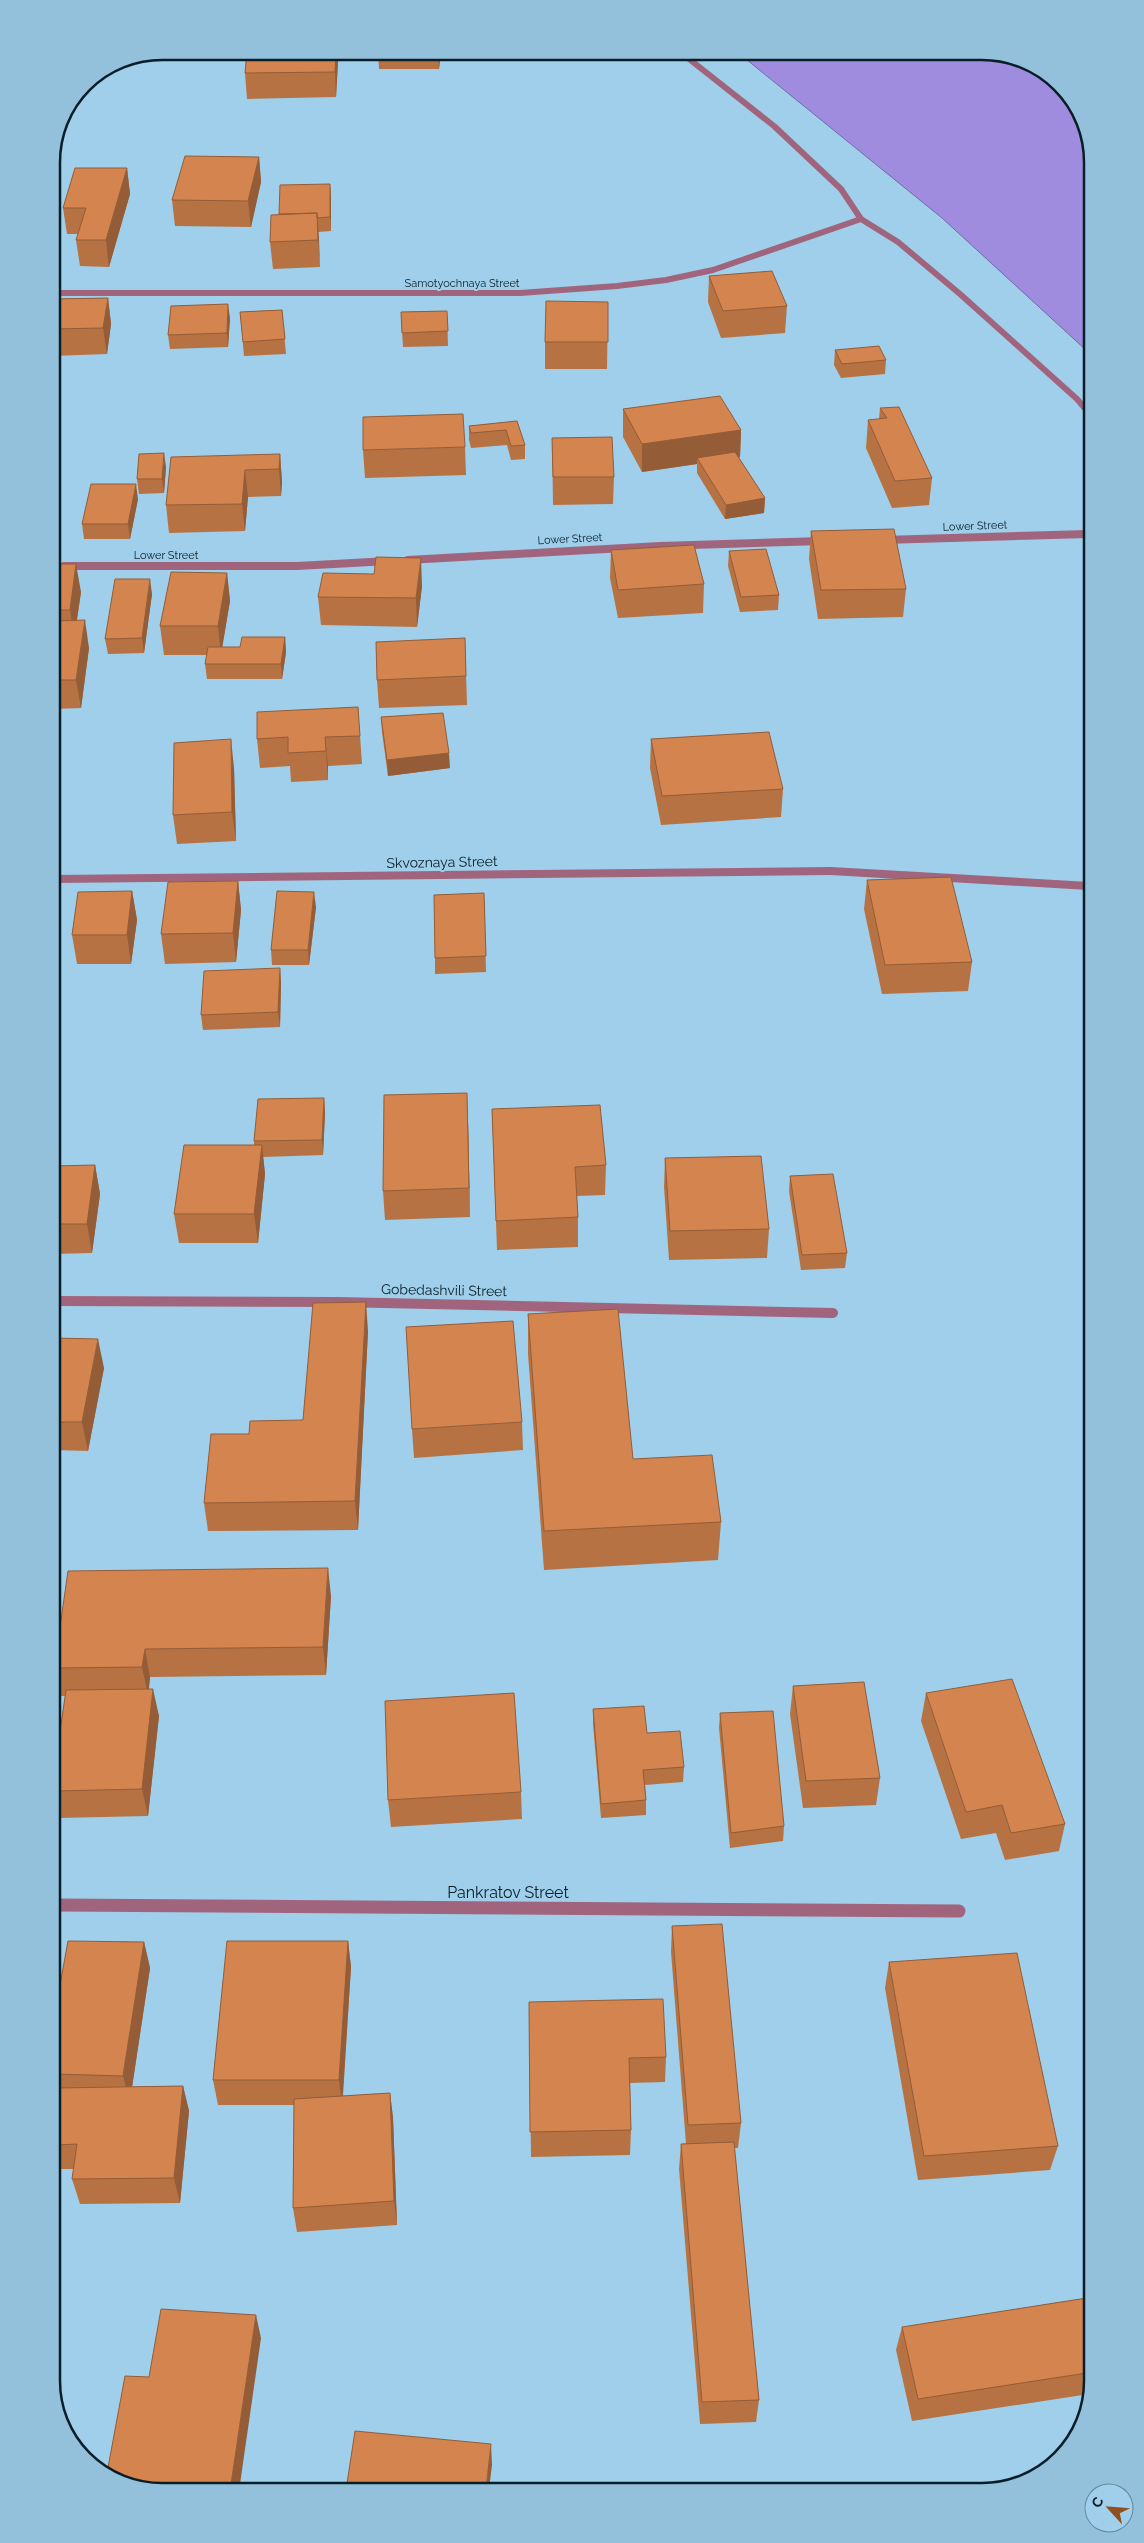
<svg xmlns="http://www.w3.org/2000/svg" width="1144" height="2543" viewBox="0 0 1144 2543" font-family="Raleway,sans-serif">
<rect width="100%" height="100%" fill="#9fcfeb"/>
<!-- water -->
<path fill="#9f8cde" stroke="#726ba7" d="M736,51L989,52L1049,74L1087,126V351L942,218Z"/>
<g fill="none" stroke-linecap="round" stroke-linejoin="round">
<!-- service-far1 -->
<path stroke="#a0657d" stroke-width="6" d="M679,51L774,126L841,189L861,219L898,242L960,294L1077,399L1088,412"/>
<!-- service -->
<path stroke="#a0657d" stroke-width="8" d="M831,871L1089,886"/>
<!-- minor-far3 -->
<path stroke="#a0657d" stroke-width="6" d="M52,293H520L617,286L666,280L713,270L861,219"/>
<!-- minor-far2 -->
<path stroke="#a0657d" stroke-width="8" d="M883,540L1088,534
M408,560L660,546L823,541
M64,566H297L389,561
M53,879L831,871"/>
<!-- minor-far1 -->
<path stroke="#a0657d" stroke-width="10" d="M54,1301L338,1302L833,1313"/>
<!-- minor -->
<path stroke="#a0657d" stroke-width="13" d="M56,1905L959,1911"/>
</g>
<!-- wall -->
<path fill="#b67243" d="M247,51H338V62L336,97L247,99L245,73Z
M378,51H441L439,69H379Z
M259,157L261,182L251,227L175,226L172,200Z
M127,168L130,194L109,267L80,266L76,240L78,234H67L63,208Z
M330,184L331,198V231L318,232L320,267L273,269L270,242L279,214Z
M709,276L787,306L785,333L721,338L708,302Z
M108,298L111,324L107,354L52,356V299Z
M608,302L607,369H545V342Z
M282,310L286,354L244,356L240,312Z
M447,311L448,346L403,347L401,312Z
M230,318L228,347L170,349L168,335Z
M835,350L886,360L885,374L841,378L834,365Z
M880,408L932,478L929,505L892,508L866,448L868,420L879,419Z
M623,409L741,430L740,457L739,458L765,498L764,513L725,519L697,473V464L642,472L623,437Z
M517,421L525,445V459L511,460L507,445L471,448L469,440V426Z
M552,438L614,477L613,504L553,505Z
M465,447L466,475L365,478L363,450Z
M280,454L282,482L281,496L248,497L245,531L169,533L166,505Z
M166,467L164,493L139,494L137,479Z
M138,499L130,539H84L82,524Z
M811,531L906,589L903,617L818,619L809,559Z
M611,550L704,584L703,613L618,618L610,578Z
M729,551L779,595L778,610L740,612L728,566Z
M53,564L81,592L77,620L89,648L81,708L53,709Z
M227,573L230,601L222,647H240L285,637L286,652L282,679H207L205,664L207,655H164L160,626Z
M422,586L417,627L321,625L318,597Z
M152,594L144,653L108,654L105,639Z
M465,638L467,705L379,708L377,680Z
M358,707L362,764L328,766V780L291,782L290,766L260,768L257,739Z
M381,717L450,768L388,776L382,732Z
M651,739L783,789L781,817L661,825L650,768Z
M234,768L236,841L177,844L173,815Z
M867,880L972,962L968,991L882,994L864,909Z
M238,881L241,910L236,962L165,964L161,934Z
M132,891L137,920L131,964H77L72,935Z
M484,893L486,972L435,974V958Z
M316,907L309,965H272L271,950Z
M280,968L281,983L280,1027L203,1030L201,1015Z
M324,1098L325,1113L323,1155L263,1157L265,1174L258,1243H179L174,1214L254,1145V1141Z
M492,1109L606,1165L605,1195L577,1196L578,1217V1247L497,1250Z
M468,1122L470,1217L385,1220L383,1191Z
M665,1158L769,1229L767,1258L669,1260L664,1187Z
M95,1165L100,1194L92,1253L54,1254V1166Z
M790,1176L847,1253L845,1268L801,1270L789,1191Z
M528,1314L633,1459L721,1522L718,1560L544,1570L528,1354Z
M368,1331L358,1530L208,1531L204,1503L303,1420Z
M54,1338L104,1368L88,1451L55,1450Z
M522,1422L523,1450L414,1458L412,1429Z
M331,1596L326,1675L150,1677L149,1689L159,1716L148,1816L58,1818L56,1808V1760L65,1696H61L55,1672V1662Z
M793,1686L880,1778L876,1805L803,1808L790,1714Z
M926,1693L1065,1824L1059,1851L1005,1860L996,1833L961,1839L921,1721Z
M593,1709L647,1733L684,1767L683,1782L645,1785L646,1800V1815L601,1818L593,1724Z
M720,1713L784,1826L783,1841L730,1848L719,1728Z
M521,1792L522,1819L391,1827L388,1800Z
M672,1926L741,2123L738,2148H734L759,2400L756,2422L700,2424L679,2169L681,2144H686L671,1952Z
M348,1941L351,1967L343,2096L390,2093L393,2118L397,2225L297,2232L293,2208L294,2105H218L213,2080Z
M144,1942L150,1968L132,2087L183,2086L189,2111L180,2203L80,2204L72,2179L74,2169H57L56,2007Z
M889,1962L1058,2146L1050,2170L918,2180L885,1988Z
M529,2002L666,2057L665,2082L630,2083L631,2130L630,2155L531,2157Z
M1093,2297V2381L1089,2394L912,2421L896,2350L902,2327Z"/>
<!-- shaded-wall -->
<path fill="#945c37" d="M336,51H338V62L336,97L335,72Z
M438,51H441L439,69Z
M259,157L261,182L251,227L248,201Z
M127,168L130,194L109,267L106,240Z
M330,184L331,198V231L330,217Z
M317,213L319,239L320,267L318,240Z
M108,298L111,324L107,354L103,328Z
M228,304L230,318L228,347L227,333Z
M741,430L740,457L700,463L697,458V464L642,472V444Z
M164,453L166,467L164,493L162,479Z
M280,454L282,482L281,496L279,469Z
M245,470L248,497L245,531L242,504Z
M136,484L138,499L130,539L128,524Z
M765,498L764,513L725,519L726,505Z
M421,558L422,586L417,627L416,598Z
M76,564L81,592L74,638L70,610Z
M227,573L230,601L221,655L218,626Z
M150,579L152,594L144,653L142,638Z
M85,620L89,648L81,708L76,680Z
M285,637L286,652L282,679L281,664Z
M325,737L328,766V780L326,751Z
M231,739L234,768L236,841L232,812Z
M449,753L450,768L388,776L387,760Z
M238,881L241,910L236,962L233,933Z
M132,891L137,920L131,964L127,935Z
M314,892L316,907L309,965L308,950Z
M280,968L281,983L280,1027L278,1012Z
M467,1093L468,1122L470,1217L469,1188Z
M324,1098L325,1113L323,1155L322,1140Z
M262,1145L265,1174L258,1243L254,1214Z
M95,1165L100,1194L92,1253L87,1224Z
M366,1302L368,1331L358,1530L355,1501Z
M98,1339L104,1368L88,1451L82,1422Z
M328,1568L331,1596L326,1675L323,1647Z
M145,1649L150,1677L148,1695L142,1667Z
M153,1689L159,1716L148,1816L142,1789Z
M348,1941L351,1967L342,2105L339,2080Z
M144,1942L150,1968L130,2101L123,2076Z
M183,2086L189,2111L180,2203L174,2178Z
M390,2093L393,2118L397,2225L394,2201Z
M256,2315L261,2338L239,2491H230Z
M491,2444L492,2465L489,2489H486Z"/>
<!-- building -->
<path fill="#d4844e" stroke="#945c37" d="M247,51H336L335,72L245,73Z
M185,156L259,157L248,201L172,200Z
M75,168H127L106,240H76L86,208H63Z
M330,184V217L317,218V213L279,214L280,185Z
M317,213L318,240L270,242L271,215Z
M772,271L787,306L723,311L709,276Z
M108,298L103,328L52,329V299Z
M546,301L608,302V342H545Z
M228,304L227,333L168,335L171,306Z
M282,310L285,339L243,342L240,312Z
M447,311L448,331L402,333L401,312Z
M879,346L886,360L842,364L835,350Z
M720,396L741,430L642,444L623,409Z
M899,407L932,478L895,481L868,420L887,418L880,408Z
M463,414L465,447L363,450V417Z
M517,421L525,445L511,446L506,430L471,433L469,426Z
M612,437L614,477H553L552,438Z
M735,452L765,498L726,505L697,458Z
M164,453L162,479H137L139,454Z
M280,454L279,469L245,470L242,504L166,505L171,457Z
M91,484H136L128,524H82Z
M894,529L906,589L821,590L811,531Z
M694,545L704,584L618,590L611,550Z
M766,549L779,595L741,597L729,551Z
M376,557L421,558L416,598L318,597L323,573L374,574Z
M53,564H76L70,610H53Z
M171,572L227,573L218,626H160Z
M115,579H150L142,638L105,639Z
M85,620L76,680H53V621Z
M242,637H285L281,664H205L208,647H240Z
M465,638L466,676L377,680L376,642Z
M358,707L360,736L325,737L326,751L288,753V737L257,739V712Z
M443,713L449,753L387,760L381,717Z
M769,732L783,789L662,796L651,739Z
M231,739L232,812L173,815L174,743Z
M951,877L972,962L885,965L867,880Z
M238,881L233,933L161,934L168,882Z
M132,891L127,935H72L78,892Z
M277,891L314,892L308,950H271Z
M484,893L486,956L435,958L434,895Z
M280,968L278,1012L201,1015L204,971Z
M467,1093L469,1188L383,1191L384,1095Z
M324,1098L322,1140L254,1141L258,1099Z
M600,1105L606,1165L575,1167L578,1217L496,1221L492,1109Z
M184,1145H262L254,1214H174Z
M761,1156L769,1229L670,1231L665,1158Z
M95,1165L87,1224H54V1166Z
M833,1174L847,1253L802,1255L790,1176Z
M366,1302L355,1501L204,1503L211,1434H249L250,1421L303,1420L313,1303Z
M618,1309L633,1459L712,1455L721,1522L544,1531L528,1314Z
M513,1321L522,1422L412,1429L406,1327Z
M54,1338L98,1339L82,1422H55Z
M328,1568L323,1647L145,1649L142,1667L55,1668V1662L68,1571Z
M1012,1679L1065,1824L1011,1833L1002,1805L966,1812L926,1693Z
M864,1682L880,1778L806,1781L793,1686Z
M153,1689L142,1789L56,1791V1760L66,1690Z
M514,1693L521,1792L388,1800L385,1701Z
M644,1706L647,1733L680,1731L684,1767L643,1770L646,1800L601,1804L593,1709Z
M773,1711L784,1826L731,1833L720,1713Z
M722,1924L741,2123L688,2125L672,1926Z
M68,1941L144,1942L123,2076L56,2074V2007Z
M227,1941H348L339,2080H213Z
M1017,1953L1058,2146L924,2156L889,1962Z
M663,1999L666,2057L629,2058L631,2130L530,2132L529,2002Z
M183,2086L174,2178L72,2179L77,2144L57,2145L56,2088Z
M390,2093L394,2201L293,2208L294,2099Z
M734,2142L759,2400L702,2402L681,2144Z
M1093,2297V2372L918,2399L902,2327Z
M161,2309L256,2315L230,2491H155L107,2473L125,2376L149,2377Z
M355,2431L491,2444L486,2489L346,2490Z"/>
<g text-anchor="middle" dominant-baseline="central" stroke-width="4" stroke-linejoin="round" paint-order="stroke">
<!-- far-street labels -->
<g font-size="11" fill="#0a1e28" stroke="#9fcfeb">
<text x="462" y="283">Samotyochnaya Street</text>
<text transform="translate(975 526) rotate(-2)">Lower Street</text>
<text transform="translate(570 539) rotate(-3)">Lower Street</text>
<text x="166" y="555">Lower Street</text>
</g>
<!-- street labels -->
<g font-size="14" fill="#0a1e28" stroke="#9fcfeb">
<text transform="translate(442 862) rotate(-1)">Skvoznaya Street</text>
<text transform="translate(444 1290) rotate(1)">Gobedashvili Street</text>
</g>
<!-- near-street labels -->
<g font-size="16" fill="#0a1e28" stroke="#9fcfeb">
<text x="508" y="1892">Pankratov Street</text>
</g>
</g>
<!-- crop -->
<path d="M0 0H1144V2543H0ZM162 60H982A102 102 0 0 1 1084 162V2381A102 102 0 0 1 982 2483H162A102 102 0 0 1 60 2381V162A102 102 0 0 1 162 60Z" fill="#93c1db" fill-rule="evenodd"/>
<path fill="none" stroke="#0a1e28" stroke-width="2.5" d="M162 60H982A102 102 0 0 1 1084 162V2381A102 102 0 0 1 982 2483H162A102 102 0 0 1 60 2381V162A102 102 0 0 1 162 60Z"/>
<!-- north arrow -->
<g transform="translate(1109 2508) rotate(296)"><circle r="24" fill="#9fcfeb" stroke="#63889d"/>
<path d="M0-4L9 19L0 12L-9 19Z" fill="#914f1d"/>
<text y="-8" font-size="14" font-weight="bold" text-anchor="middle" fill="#0a1e28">С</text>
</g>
</svg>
